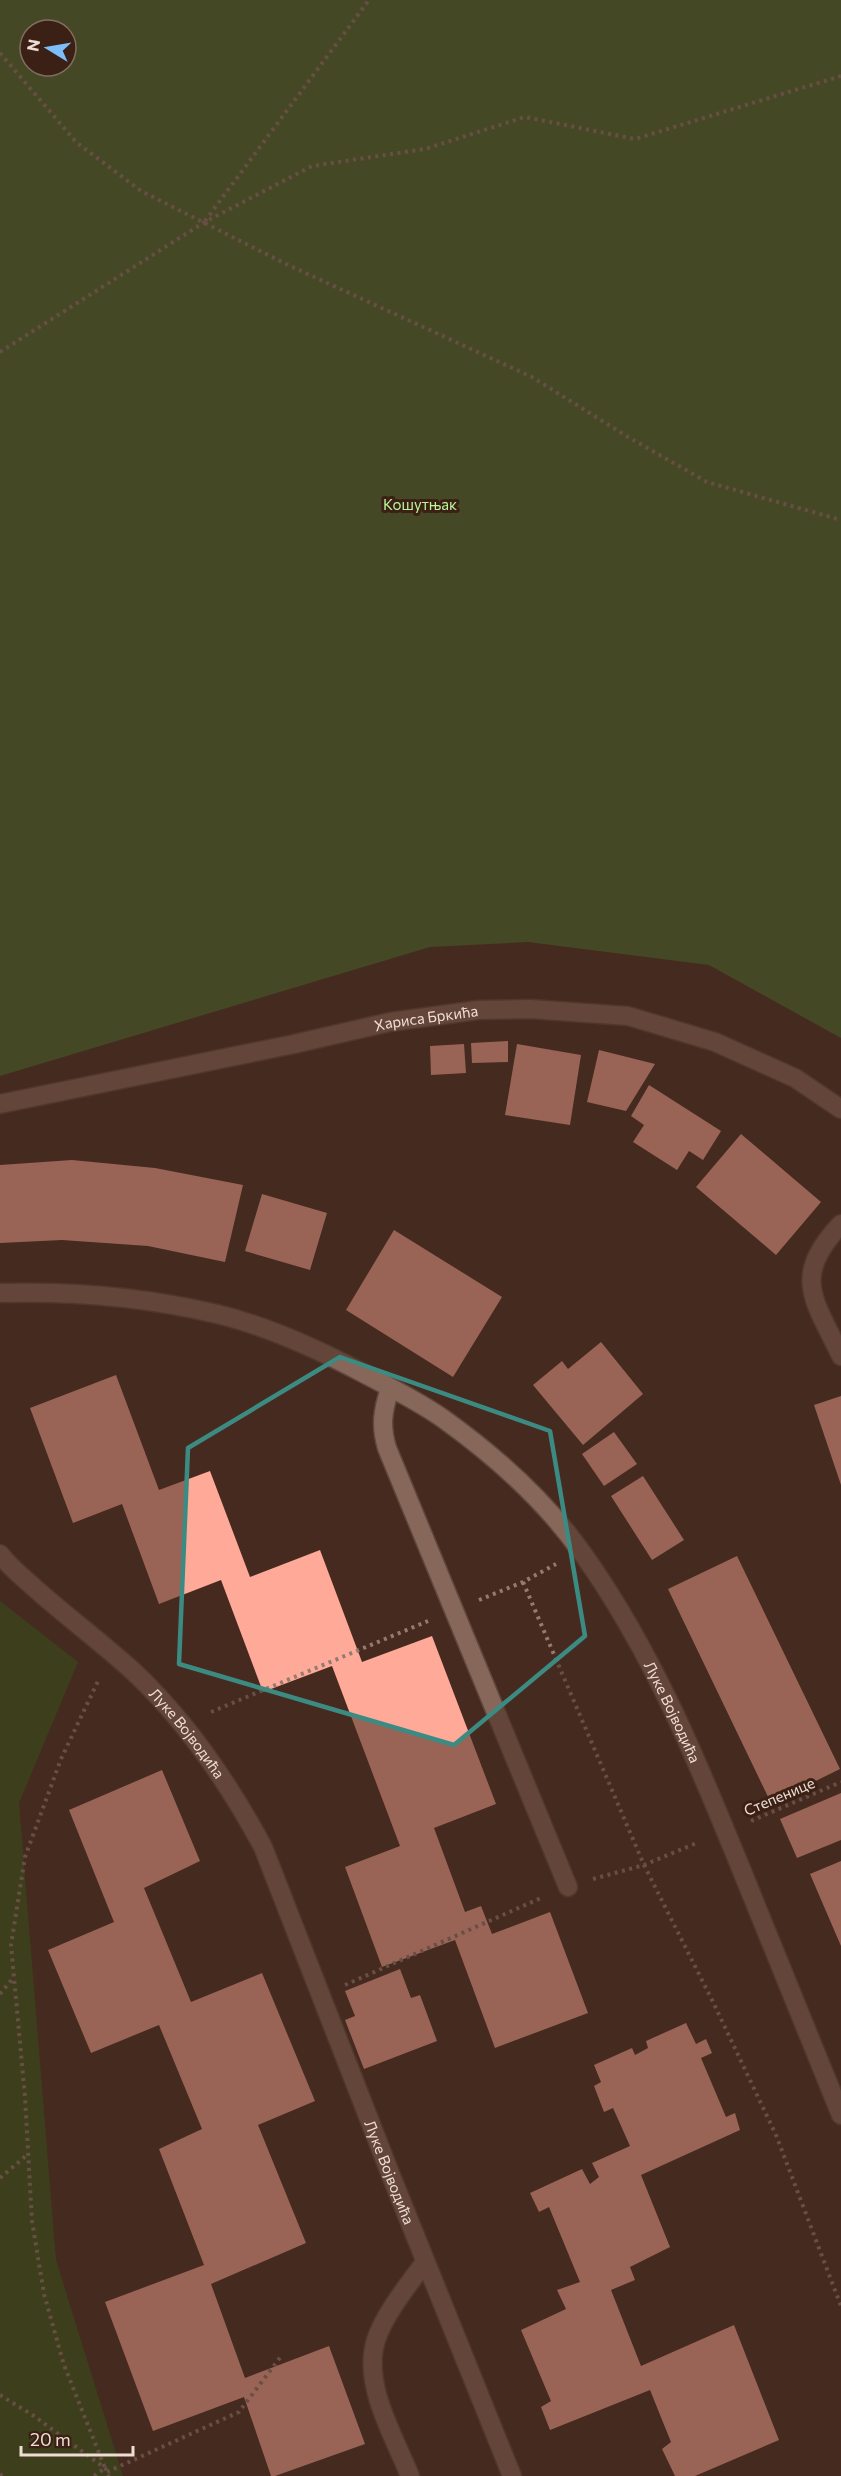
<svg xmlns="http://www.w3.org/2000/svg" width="841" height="2476" viewBox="0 0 841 2476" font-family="Commissioner,sans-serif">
<rect width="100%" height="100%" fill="#462a1f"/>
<!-- green -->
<path fill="#325819" d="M0,1601L78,1662L19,1803L56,2260L123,2476H0Z"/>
<!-- forest -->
<path fill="#456e2d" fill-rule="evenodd" d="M0,0H841V1038L709,965L528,942L430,947L0,1076ZM30,30H66V66H30Z"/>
<!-- building -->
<path fill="#ffaa98" d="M508,1041V1062L472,1063L471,1043Z
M464,1044L466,1073L431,1075L430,1046Z
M517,1044L581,1055L570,1125L505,1115Z
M599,1050L655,1064L626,1111L587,1102Z
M649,1085L721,1131L703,1160L689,1151L677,1170L633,1142L644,1125L631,1116Z
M741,1134L821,1202L776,1255L696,1187Z
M72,1160L155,1168L243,1185L225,1262L148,1246L62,1240L0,1243V1165Z
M262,1194L327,1213L310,1270L245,1251Z
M394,1230L502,1297L453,1377L346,1310Z
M601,1342L643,1394L583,1445L533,1385L562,1361L568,1369Z
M116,1375L159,1490L210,1471L250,1577L320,1550L362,1662L432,1636L496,1804L434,1828L465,1912L481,1906L492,1934L550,1912L588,2013L495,2048L455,1940L382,1967L345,1867L400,1846L332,1666L263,1692L221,1580L159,1604L122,1504L73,1523L30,1408Z
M841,1396V1485L814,1405Z
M614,1432L637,1464L604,1486L582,1454Z
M643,1476L684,1540L652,1560L611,1496Z
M737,1556L840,1769L771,1803L668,1589Z
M162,1770L200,1861L144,1888L191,2002L262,1973L315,2101L258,2125L306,2243L211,2284L245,2378L329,2346L365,2444L275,2476H271L244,2397L153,2431L105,2302L204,2265L159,2149L202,2129L159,2025L91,2053L48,1950L114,1922L69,1810Z
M841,1793V1840L797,1858L780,1819Z
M841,1861V1946L810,1874Z
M400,1969L411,1998L420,1995L437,2041L364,2069L345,2020L355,2016L345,1991Z
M686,2023L696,2044L706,2039L712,2053L701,2058L726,2117L735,2113L740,2130L641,2175L670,2247L630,2267L635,2280L611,2290L641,2366L734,2325L779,2440L695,2476H675L662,2449L671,2442L650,2390L550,2430L541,2407L551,2401L521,2330L566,2309L557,2290L580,2282L549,2207L539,2212L530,2193L582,2169L590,2184L599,2177L592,2163L630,2146L613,2108L604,2112L594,2086L601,2082L594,2065L632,2048L635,2055L648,2048L646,2041Z"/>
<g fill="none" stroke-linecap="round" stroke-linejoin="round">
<!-- minor casing -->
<g stroke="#5e473d" stroke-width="21">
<g id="minor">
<path id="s1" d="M0,1104L294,1044L390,1022L478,1010L530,1009L628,1016L715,1042L795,1078L841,1109"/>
<path d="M841,1224C791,1277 814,1299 841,1356"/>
<path id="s2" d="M0,1293C73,1291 146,1297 217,1314C267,1326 315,1348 361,1372C389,1387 419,1401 445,1420C495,1456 547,1503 583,1554C653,1652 699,1765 744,1876C776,1956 809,2035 841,2115"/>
<path d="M390,1388C383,1410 380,1425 387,1448L568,1887"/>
<path id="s3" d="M0,1554C8,1565 19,1574 29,1583C63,1614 100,1641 134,1672C188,1723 228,1782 263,1847L392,2178L512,2476"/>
<path d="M410,2476C394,2436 362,2384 376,2340C385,2313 409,2284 425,2262"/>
</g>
</g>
<!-- path -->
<path stroke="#937b72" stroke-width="4" stroke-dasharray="3 4.5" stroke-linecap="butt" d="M0,53L76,142L141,191L286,264L532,377L628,437L707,482L841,520
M205,221L369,0
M0,352L203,223L312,166L425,149L525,117L635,139L841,76
M523,1582L644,1865L713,2002L776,2135L841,2306
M479,1600L523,1582L556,1564
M211,1712L428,1621
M751,1821L841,1782
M593,1879L644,1865L699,1842
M345,1985L541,1898
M0,1994L14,1977
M0,2178L27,2155
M0,2395L34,2416L105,2468L109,2476
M107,2472L239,2412L282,2355
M0,2474L2,2476
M94,2476L105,2468L64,2365L44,2294L32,2221L25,2097L11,1945L25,1857L61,1759L99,1679"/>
<!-- minor -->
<use href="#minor" stroke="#876759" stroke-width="18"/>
</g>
<!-- marked area -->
<path d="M0 0H841V2476H0ZM340,1357L550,1431L585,1636L454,1745L179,1664L188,1448Z" fill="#462a1f" fill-opacity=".55" fill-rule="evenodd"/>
<path fill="none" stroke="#3c8b83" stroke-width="4.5" stroke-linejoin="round" d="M340,1357L550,1431L585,1636L454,1745L179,1664L188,1448Z"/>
<g text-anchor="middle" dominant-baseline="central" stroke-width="6" stroke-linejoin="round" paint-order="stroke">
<!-- park labels -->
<g font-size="15" fill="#b9f599" stroke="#3b2015">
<text x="420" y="504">Кошутњак</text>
</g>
<!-- street labels -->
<g font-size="15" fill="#efddd5" stroke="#3b2015">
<text stroke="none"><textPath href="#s1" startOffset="435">Хариса Бркића</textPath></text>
<text stroke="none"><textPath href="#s2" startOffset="846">Луке Војводића</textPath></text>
<text stroke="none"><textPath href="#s3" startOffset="260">Луке Војводића</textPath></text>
<text transform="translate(779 1796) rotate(-23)">Степенице</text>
<text stroke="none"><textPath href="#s3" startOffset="746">Луке Војводића</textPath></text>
</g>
</g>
<!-- north arrow -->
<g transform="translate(48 48) rotate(281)"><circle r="28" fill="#3b2015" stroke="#836c62" stroke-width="1.5"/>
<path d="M0-4.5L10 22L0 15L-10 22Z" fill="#7dbef9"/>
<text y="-9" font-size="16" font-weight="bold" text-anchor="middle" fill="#efddd5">N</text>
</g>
<!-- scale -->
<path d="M21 2446v9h112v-9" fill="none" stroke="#efddd5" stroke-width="3"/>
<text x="30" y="2446" font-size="18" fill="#efddd5" stroke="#3b2015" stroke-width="4.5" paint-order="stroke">20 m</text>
</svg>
